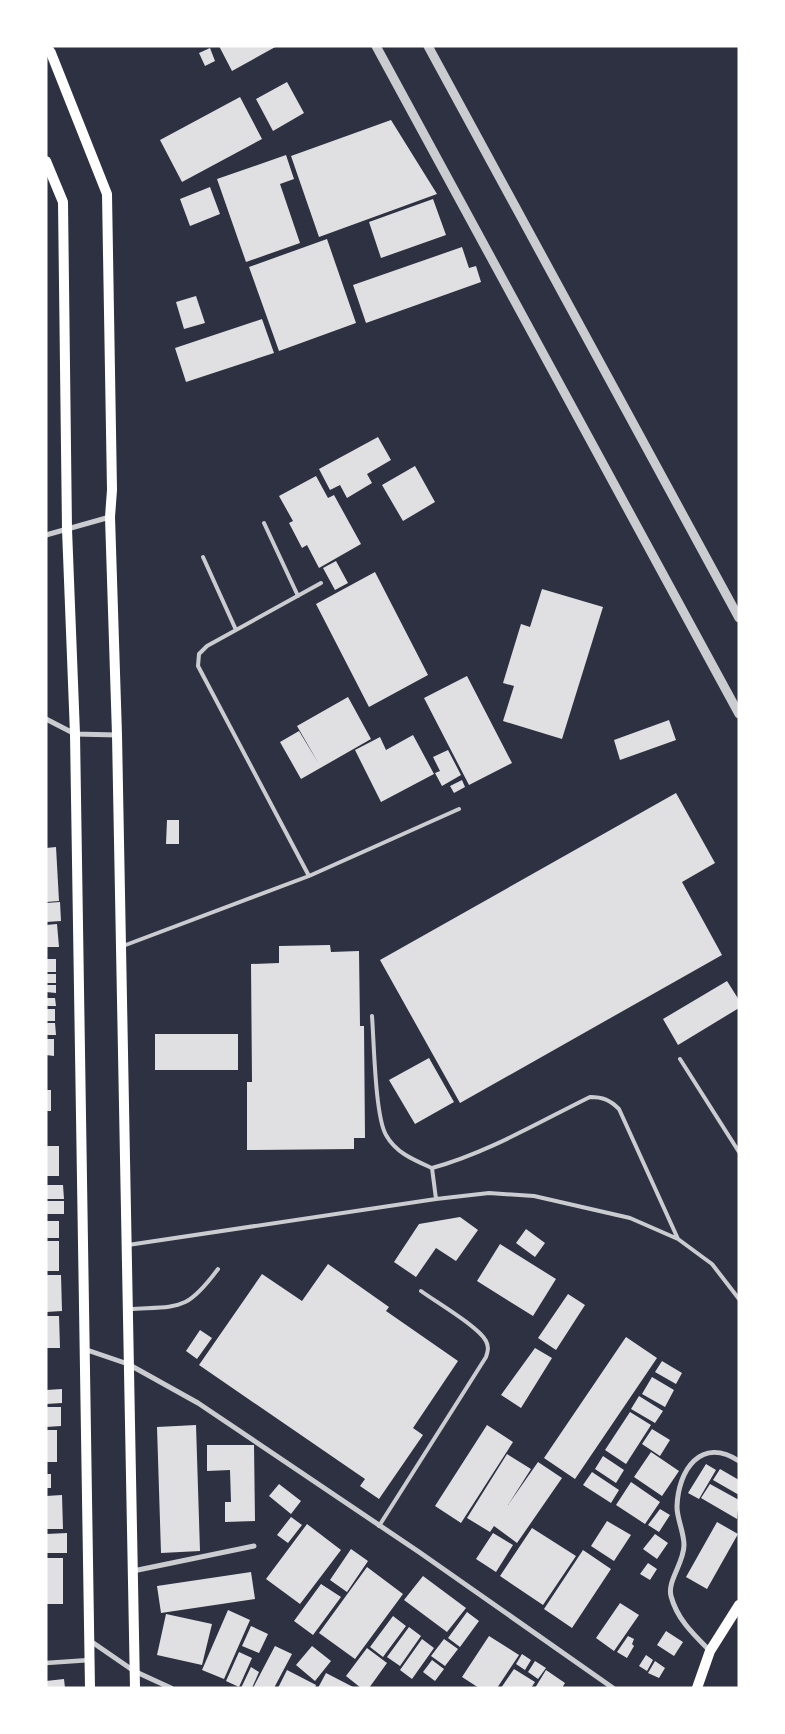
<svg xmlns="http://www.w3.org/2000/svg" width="785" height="1734" viewBox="0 0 785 1734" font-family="'Asap Condensed',sans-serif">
<rect width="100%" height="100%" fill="#2d3142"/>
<!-- building -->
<path fill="#e0e0e3" d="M219,46H277L232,71Z
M210,48L215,61L205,66L199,53Z
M287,82L304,113L273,131L256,99Z
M240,97L262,139L182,182L160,140Z
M391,120L437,194L319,237L291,156Z
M286,155L294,179L280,184L300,243L246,262L217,179Z
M210,187L220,214L190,226L180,199Z
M433,199L446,235L381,258L369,222Z
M327,239L356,323L279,351L249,267Z
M462,247L469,268L476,266L481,282L366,323L353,285Z
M196,296L205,323L184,329L176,302Z
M262,319L274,353L186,382L175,348Z
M378,437L391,460L367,474L372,483L347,498L340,485L330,490L319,469Z
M415,466L435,502L403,521L382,485Z
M316,476L328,498L334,495L361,544L319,568L307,545L302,548L289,523L293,521L279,496Z
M336,561L348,583L335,590L323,568Z
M375,572L428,675L369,707L316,604Z
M542,589L603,607L562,739L503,721L514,686L503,683L521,624L530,627Z
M467,676L512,763L469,785L424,698Z
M348,697L371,739L301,779L280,742L299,731L319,764L297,726Z
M669,720L676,740L620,760L614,740Z
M413,735L434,774L381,802L355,750L380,737L386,750Z
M448,750L461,775L442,786L435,773L440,771L433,757Z
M462,780L465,787L454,793L450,786Z
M676,793L715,863L682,882L722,955L460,1103L380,960Z
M167,820H179V844H166Z
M56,847L59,901L46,902V848Z
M60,902L61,921L46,922V903Z
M57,924L59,947H46V925Z
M330,945L331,952L359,951L360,1026H364L365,1138H354V1149L247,1150V1082H252L251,964L279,963V946Z
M46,959H56V972H46Z
M46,974H56V983H46Z
M727,981L739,1000V1008L678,1045L663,1019Z
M46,985H56V993L46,992Z
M46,998H55L56,1006H46Z
M46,1009H55V1021H46Z
M46,1023H55L56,1035H46Z
M155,1034H238V1070H155Z
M46,1039H54V1056L46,1055Z
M429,1058L454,1102L415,1124L389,1080Z
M46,1090H51V1111H46Z
M46,1146H59V1176H46Z
M46,1185H63L64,1199H46Z
M46,1201H64V1214H46Z
M460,1217L478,1230L456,1261L436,1248L416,1277L394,1262L419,1224Z
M46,1221H59V1238H46Z
M526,1229L545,1243L535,1257L516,1243Z
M46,1241H59V1271H46Z
M500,1244L556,1279L533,1316L477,1281Z
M328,1264L389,1307L386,1311L458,1361L413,1428L423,1435L379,1499L360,1486L365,1479L199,1365L262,1274L302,1301Z
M46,1275H61L62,1311L46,1312Z
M568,1294L585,1305L556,1350L538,1338Z
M46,1316H59L60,1348H46Z
M200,1330L212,1338L197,1359L186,1351Z
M626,1337L657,1358L575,1479L544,1458Z
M535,1348L552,1358L521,1408L501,1395Z
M662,1361L682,1373L676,1384L655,1372Z
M652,1377L674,1390L665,1407L642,1394Z
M62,1389V1403L46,1404V1390Z
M639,1396L663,1411L655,1423L631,1409Z
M46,1407H61V1426L46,1427Z
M630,1412L651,1425L626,1464L605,1450Z
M196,1425L200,1551L161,1553L157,1427Z
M487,1425L513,1442L461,1523L435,1506Z
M652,1429L670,1440L660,1456L642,1444Z
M46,1430H57V1462H46Z
M207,1445H254L255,1521L225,1522V1502H231L230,1470L207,1471Z
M651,1452L679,1471L662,1496L634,1477Z
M507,1454L531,1469L508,1505L538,1462L562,1478L517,1543L494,1526L490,1532L467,1518Z
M603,1456L624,1470L616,1483L595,1469Z
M706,1464L716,1470L699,1499L688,1493Z
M720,1469L739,1480V1495L713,1480Z
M592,1472L619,1490L611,1503L583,1485Z
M46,1474H51V1488H46Z
M631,1482L660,1502L645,1524L616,1505Z
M279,1484L301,1501L291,1514L269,1496Z
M710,1484L739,1500L737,1519L701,1498Z
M62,1495L63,1529H46V1496Z
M660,1509L670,1515L659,1532L648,1525Z
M291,1517L302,1525L288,1543L277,1535Z
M607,1521L631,1535L614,1561L591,1546Z
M717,1522L738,1534L707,1589L686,1577Z
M307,1524L341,1550L300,1604L266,1579Z
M532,1528L576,1556L543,1605L500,1576Z
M67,1533V1553H46V1534Z
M493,1533L513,1545L496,1572L476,1559Z
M655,1534L668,1543L657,1559L643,1549Z
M351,1549L368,1561L347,1592L330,1580Z
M583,1550L611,1569L572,1628L544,1609Z
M46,1558H63V1604H46Z
M648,1563L657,1569L650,1580L640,1574Z
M367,1567L403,1594L355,1659L319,1633Z
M251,1572L255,1599L161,1613L157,1586Z
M423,1576L466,1608L447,1632L404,1600Z
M321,1584L341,1597L313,1635L294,1621Z
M620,1603L639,1615L614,1651L596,1638Z
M228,1610L250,1620L224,1679L202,1670Z
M467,1612L479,1621L460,1647L448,1638Z
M166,1614L212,1624L202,1665L157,1655Z
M393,1616L406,1626L383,1657L370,1647Z
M251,1626L268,1634L259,1653L242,1646Z
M409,1627L421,1636L400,1666L387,1657Z
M666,1631L683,1642L674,1656L657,1645Z
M489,1636L519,1655L497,1688H479L462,1677Z
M628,1636L634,1639L632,1644L634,1646L627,1658L617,1652Z
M422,1639L434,1648L412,1679L400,1670Z
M444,1639L458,1649L445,1666L431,1656Z
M275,1646L292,1654L274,1688H253Z
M312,1646L331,1661L315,1681L296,1665Z
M367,1648L387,1663L369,1688H361L346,1676Z
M239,1652L252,1658L239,1687L226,1681Z
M522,1654L531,1660L525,1670L516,1664Z
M646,1655L653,1660L647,1671L639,1666Z
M432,1660L444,1669L435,1681L423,1672Z
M535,1661L546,1668L538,1679L528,1672Z
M655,1661L665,1668L659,1678L648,1673Z
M251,1667L259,1672L252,1688H241Z
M514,1669L535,1682L531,1688H501Z
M287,1670L316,1685L315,1688H278Z
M546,1670L565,1683L562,1688H535Z
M326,1673L355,1688H318Z
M64,1679L65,1688H46V1681Z"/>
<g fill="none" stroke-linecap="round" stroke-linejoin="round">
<!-- service -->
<path stroke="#caccd0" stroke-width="4" d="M264,523L298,596
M203,557L236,630
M309,876L459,809
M123,946L309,876L198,666L199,654L207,646L321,583
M372,1016C374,1041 375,1116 386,1135C396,1153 414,1160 432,1168
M680,1059L739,1152
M436,1199L432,1168C487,1153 539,1122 590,1097C603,1097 610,1100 619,1109L678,1239
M128,1245L436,1199L489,1193L534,1196L630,1218L678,1239L712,1264L739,1299
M129,1309C180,1306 186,1312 218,1269
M379,1526L486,1357C488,1351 489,1347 486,1341C479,1327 436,1302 421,1291"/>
<!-- pedestrian -->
<path stroke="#caccd0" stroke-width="4.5" d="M46,1663L90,1660"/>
<!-- minor -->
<path stroke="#caccd0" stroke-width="5" d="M46,535L110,517
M46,719L75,734L117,735
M84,1349L128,1364L198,1403L419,1552L613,1688
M133,1571L254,1546
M89,1640L134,1671L171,1688
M710,1651C693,1634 677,1619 671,1596C667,1581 684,1563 684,1545C684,1532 677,1519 677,1507C678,1470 701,1436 739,1461"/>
<!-- tertiary -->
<path stroke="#caccd0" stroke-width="9" d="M376,46L739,714
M428,46L739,618"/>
<!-- secondary -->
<path stroke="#fff" stroke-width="10" d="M46,46L51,53L107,194L112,490L110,517L117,735L135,1688
M46,161L63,202L67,529L75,734L90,1688
M697,1688L710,1651L739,1605"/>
</g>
<!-- border -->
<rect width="785" height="1734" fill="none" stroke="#ffffff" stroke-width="95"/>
</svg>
